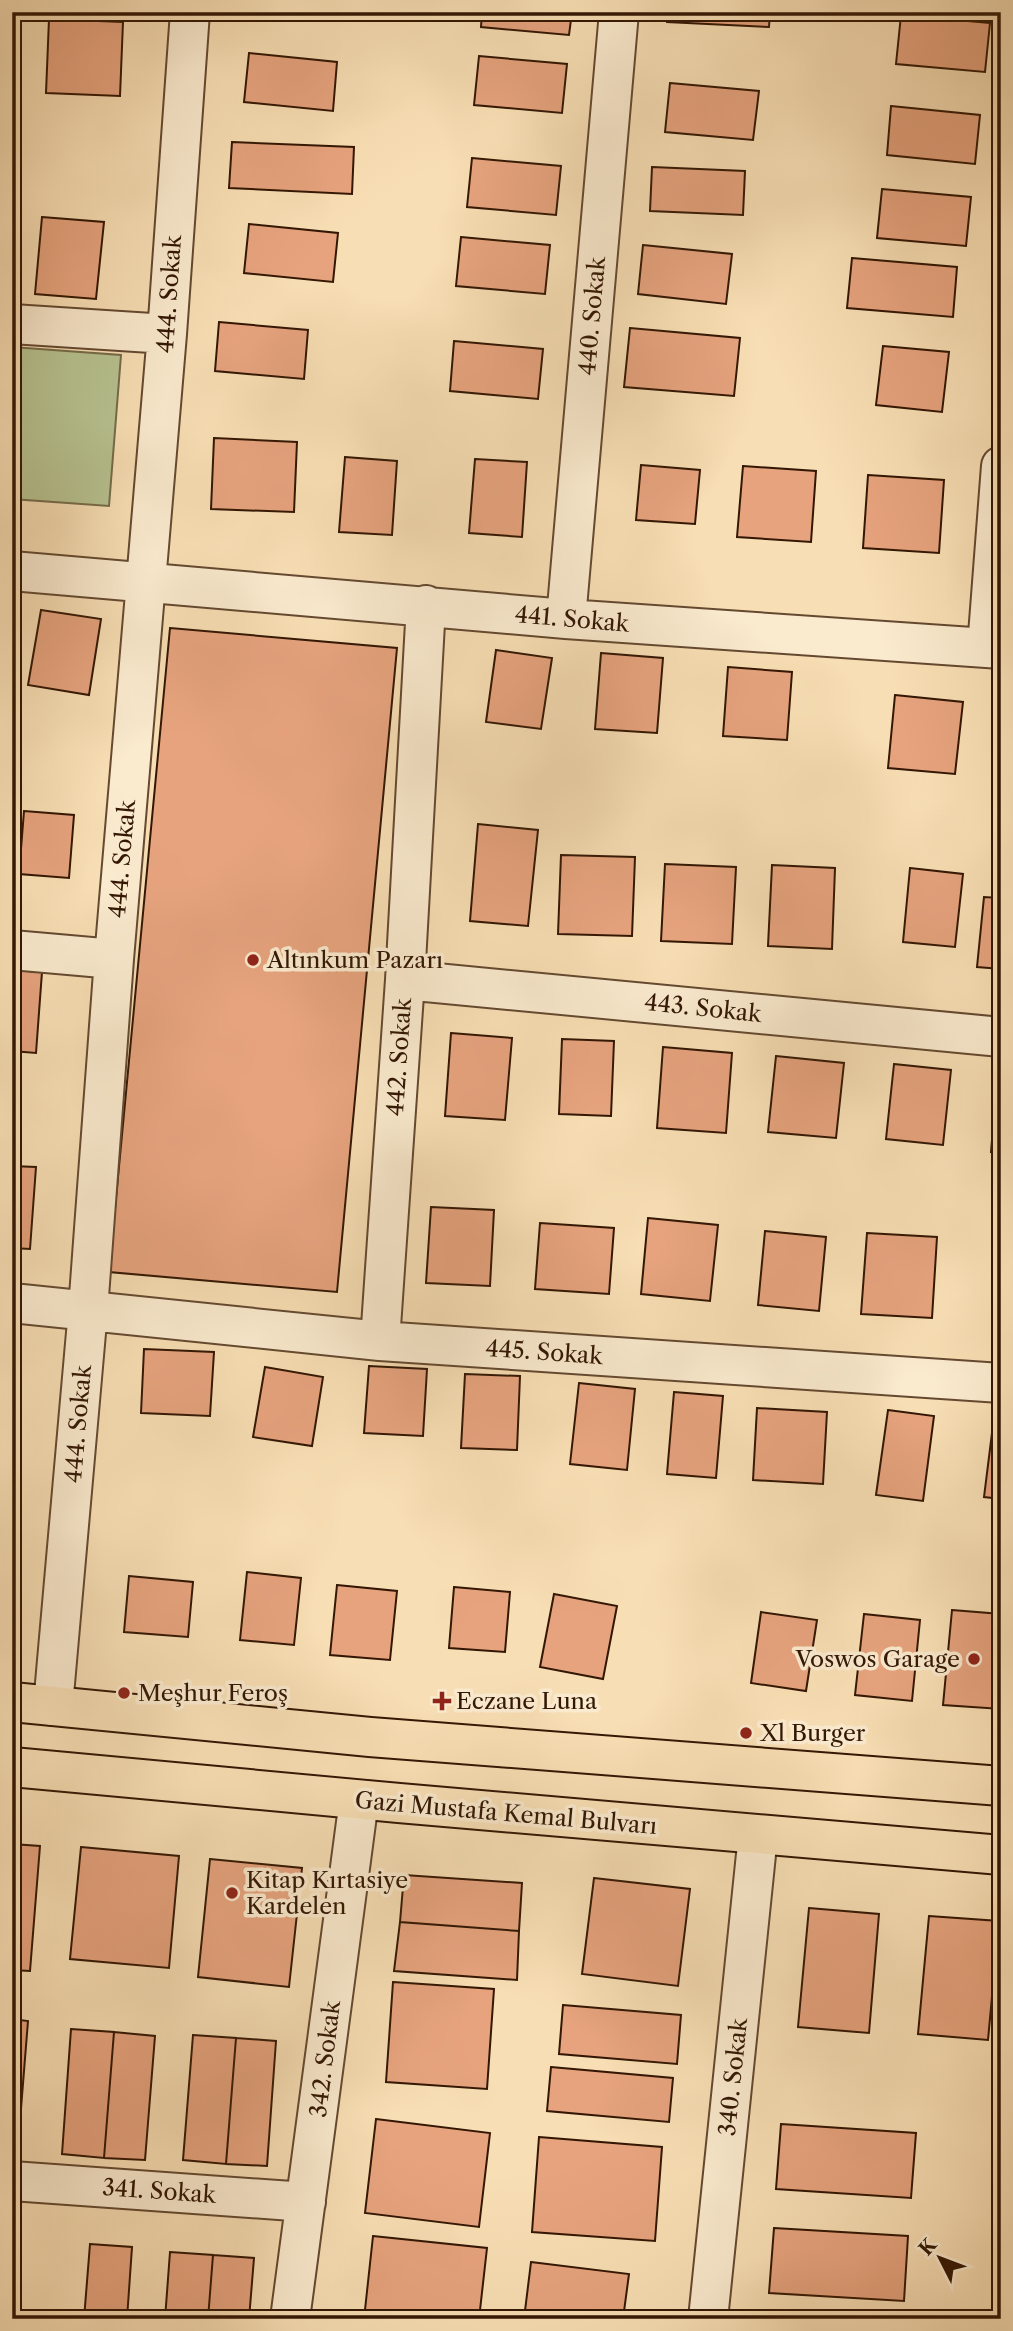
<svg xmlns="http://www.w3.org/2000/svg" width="1013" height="2331" viewBox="0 0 1013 2331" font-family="'Libre Caslon Text',serif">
<rect width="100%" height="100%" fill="#f8deb4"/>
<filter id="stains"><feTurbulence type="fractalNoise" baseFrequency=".00286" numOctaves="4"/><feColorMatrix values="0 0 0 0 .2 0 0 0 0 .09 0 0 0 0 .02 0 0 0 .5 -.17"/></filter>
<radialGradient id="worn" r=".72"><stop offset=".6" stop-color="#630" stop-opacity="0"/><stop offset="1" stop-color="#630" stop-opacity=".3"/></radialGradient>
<!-- green -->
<path fill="#b7c291" stroke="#756c4a" stroke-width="2" d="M12,347L121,355L109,506L12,499Z"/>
<!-- building -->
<path fill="#e6a37e" stroke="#331704" stroke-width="2" d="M305,12H342L341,16Z
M482,12H572L569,35L481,27Z
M667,12H770L769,27L667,22Z
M901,15L990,23L985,72L896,64Z
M49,19L123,22L120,96L46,93Z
M249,53L337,62L333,111L244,102Z
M479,56L567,64L562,113L474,105Z
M670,83L759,91L753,140L665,132Z
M891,106L980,115L975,164L887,155Z
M232,142L354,147L352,194L229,188Z
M472,158L561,166L556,215L467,207Z
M652,167L745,171L743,215L650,211Z
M882,189L971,197L966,246L877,238Z
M42,217L104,222L96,299L35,294Z
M249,224L338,233L333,282L244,273Z
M461,237L550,245L545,294L456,286Z
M643,245L732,254L726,304L638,294Z
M852,258L957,267L953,317L847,308Z
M219,322L308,330L304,379L215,371Z
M630,328L740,338L734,396L624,387Z
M454,341L543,349L538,399L450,391Z
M883,346L949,352L942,412L876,405Z
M214,438L297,442L294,512L211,509Z
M345,457L397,461L392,535L339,532Z
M475,459L527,462L522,537L469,533Z
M641,465L700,470L695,524L636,520Z
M743,466L816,471L811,542L737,537Z
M868,475L944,480L939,553L863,548Z
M41,610L101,619L89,695L28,685Z
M170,628L397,648L337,1292L109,1272Z
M496,650L552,658L541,729L486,722Z
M601,653L663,658L657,733L595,729Z
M728,667L792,672L787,740L723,736Z
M895,695L963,702L955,774L888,768Z
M24,811L74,815L69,878L19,874Z
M478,824L538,830L528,926L470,921Z
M561,855L635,857L632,936L558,934Z
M665,864L736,867L732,944L661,941Z
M772,865L835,868L832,949L768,946Z
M910,868L963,874L955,947L903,942Z
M1001,890V969L977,967L984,897L1000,898Z
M12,970L42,972L36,1053L12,1051Z
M451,1033L512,1038L505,1120L445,1116Z
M562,1039L614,1041L611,1116L559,1114Z
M663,1047L732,1053L726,1133L657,1128Z
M776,1056L844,1063L836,1138L768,1132Z
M894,1064L951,1070L943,1145L886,1139Z
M998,1067H1001V1153L991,1152Z
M12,1166L36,1167L30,1249L12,1248Z
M431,1207L494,1210L490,1286L426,1283Z
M648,1218L718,1225L710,1301L641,1294Z
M540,1223L614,1228L609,1294L535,1289Z
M765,1231L826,1237L819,1311L758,1305Z
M867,1233L937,1237L932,1318L861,1314Z
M1001,1286V1320H997Z
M12,1337H19L15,1411H12Z
M144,1349L214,1352L210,1416L141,1413Z
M369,1366L427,1369L423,1436L364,1433Z
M265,1367L323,1377L312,1446L253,1437Z
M465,1374L520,1376L517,1450L461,1448Z
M579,1383L635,1389L627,1470L570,1464Z
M674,1392L723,1396L716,1478L667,1474Z
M757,1408L827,1412L823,1484L753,1480Z
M995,1409L1001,1410V1499L984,1497Z
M888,1410L934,1416L923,1501L876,1495Z
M247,1572L301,1578L294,1645L240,1640Z
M129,1576L193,1582L188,1637L124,1632Z
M337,1585L397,1591L390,1660L330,1655Z
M454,1587L510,1592L505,1652L449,1648Z
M554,1594L617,1606L603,1679L540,1667Z
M952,1610L1001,1614V1709L943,1705Z
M761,1612L817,1620L806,1691L751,1683Z
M864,1614L920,1620L912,1701L855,1695Z
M12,1844L40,1846L30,1971L12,1970Z
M81,1847L179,1856L169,1968L70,1959Z
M210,1859L302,1868L289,1987L198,1977Z
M404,1875L522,1883L519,1931L400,1922Z
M594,1878L690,1889L678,1986L582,1974Z
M809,1908L879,1914L869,2033L798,2027Z
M929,1916L999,1921L988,2040L918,2034Z
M400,1922L519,1931L517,1980L394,1971Z
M393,1982L494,1989L487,2089L386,2082Z
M563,2005L681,2015L677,2064L559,2054Z
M12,2019L28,2021L18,2146L12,2145Z
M71,2029L114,2032L104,2158L62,2154Z
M114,2032L155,2036L145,2160L104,2158Z
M193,2035L236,2038L226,2164L183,2160Z
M236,2038L276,2041L267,2166L226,2164Z
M551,2067L673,2078L669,2122L547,2111Z
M376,2119L490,2133L479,2227L365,2213Z
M781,2124L916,2133L911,2198L776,2189Z
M539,2137L662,2147L655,2241L532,2232Z
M774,2228L908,2236L904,2301L769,2293Z
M373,2236L487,2248L479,2319H364Z
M90,2244L132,2247L127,2319H84Z
M170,2252L213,2255L208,2319H165Z
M213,2255L254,2258L249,2319H208Z
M531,2262L629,2274L623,2319H524Z"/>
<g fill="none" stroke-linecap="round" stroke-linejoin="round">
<!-- minor casing -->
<g stroke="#644930" stroke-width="42">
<path id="minor" d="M12,324L167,334
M12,571L566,619L1001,649
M566,619L619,12
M987,648L1001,466
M12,950L114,959
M405,980L1001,1037
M12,1303L380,1341L1001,1383
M380,1341L405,980L426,605
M53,1706L88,1310L114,959L167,334L190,12
M12,2181L306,2202
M290,2319L359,1800
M708,2319L758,1835"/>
</g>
<!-- primary casing -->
<g stroke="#331704" stroke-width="42">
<path id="primary" d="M12,1702L370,1737L1001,1786
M12,1767L399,1803L1001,1855"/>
</g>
<!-- minor -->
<use href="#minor" stroke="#faeace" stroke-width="38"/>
<!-- primary -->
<use href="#primary" stroke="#f8deb4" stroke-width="38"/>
</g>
<!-- markers -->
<g fill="#8f2418" stroke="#faeace" stroke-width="2.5">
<circle cx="253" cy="960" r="7"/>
<circle cx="974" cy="1659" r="7"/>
<circle cx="124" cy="1693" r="7"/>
<path d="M438.5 1690.5h7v7h7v7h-7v7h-7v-7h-7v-7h7z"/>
<circle cx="746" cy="1733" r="7"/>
<circle cx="232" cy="1893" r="7"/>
</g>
<g text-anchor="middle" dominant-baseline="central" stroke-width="7" stroke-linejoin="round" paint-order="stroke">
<!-- street labels -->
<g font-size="23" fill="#331704" stroke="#faeace">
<text transform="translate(169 294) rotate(-86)">444. Sokak</text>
<text transform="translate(592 316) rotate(-85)">440. Sokak</text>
<text transform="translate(572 619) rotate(5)">441. Sokak</text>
<text transform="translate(122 859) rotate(-85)">444. Sokak</text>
<text transform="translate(703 1008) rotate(6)">443. Sokak</text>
<text transform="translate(399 1057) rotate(-86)">442. Sokak</text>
<text transform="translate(544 1352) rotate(4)">445. Sokak</text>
<text transform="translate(78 1424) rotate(-85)">444. Sokak</text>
<text transform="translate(506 1813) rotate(5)">Gazi Mustafa Kemal Bulvarı</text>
<text transform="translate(325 2059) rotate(-83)">342. Sokak</text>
<text transform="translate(733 2077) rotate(-84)">340. Sokak</text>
<text transform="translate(159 2191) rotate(4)">341. Sokak</text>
</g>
<!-- poi labels -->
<g font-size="23" fill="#331704" stroke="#faeace" text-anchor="start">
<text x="267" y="960">Altınkum Pazarı</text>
<text x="960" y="1659" text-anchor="end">Voswos Garage</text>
<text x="138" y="1693">Meşhur Feroş</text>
<text x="456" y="1701">Eczane Luna</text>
<text x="760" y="1733">Xl Burger</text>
<text x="246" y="1880">Kitap Kırtasiye<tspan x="246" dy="26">Kardelen</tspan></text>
</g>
</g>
<!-- margin -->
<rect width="1013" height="2331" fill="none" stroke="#f8deb4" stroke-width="42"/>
<rect x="14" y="14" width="985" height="2303" fill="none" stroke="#331704" stroke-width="3.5"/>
<rect x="21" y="21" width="971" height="2289" fill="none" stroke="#331704" stroke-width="2"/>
<!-- north arrow -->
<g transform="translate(940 2258) rotate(312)" stroke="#faeace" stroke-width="5" paint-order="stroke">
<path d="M0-5L12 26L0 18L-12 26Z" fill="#331704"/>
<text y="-10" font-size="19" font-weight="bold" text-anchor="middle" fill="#331704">K</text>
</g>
<rect width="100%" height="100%" filter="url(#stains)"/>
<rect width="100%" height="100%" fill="url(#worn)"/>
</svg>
